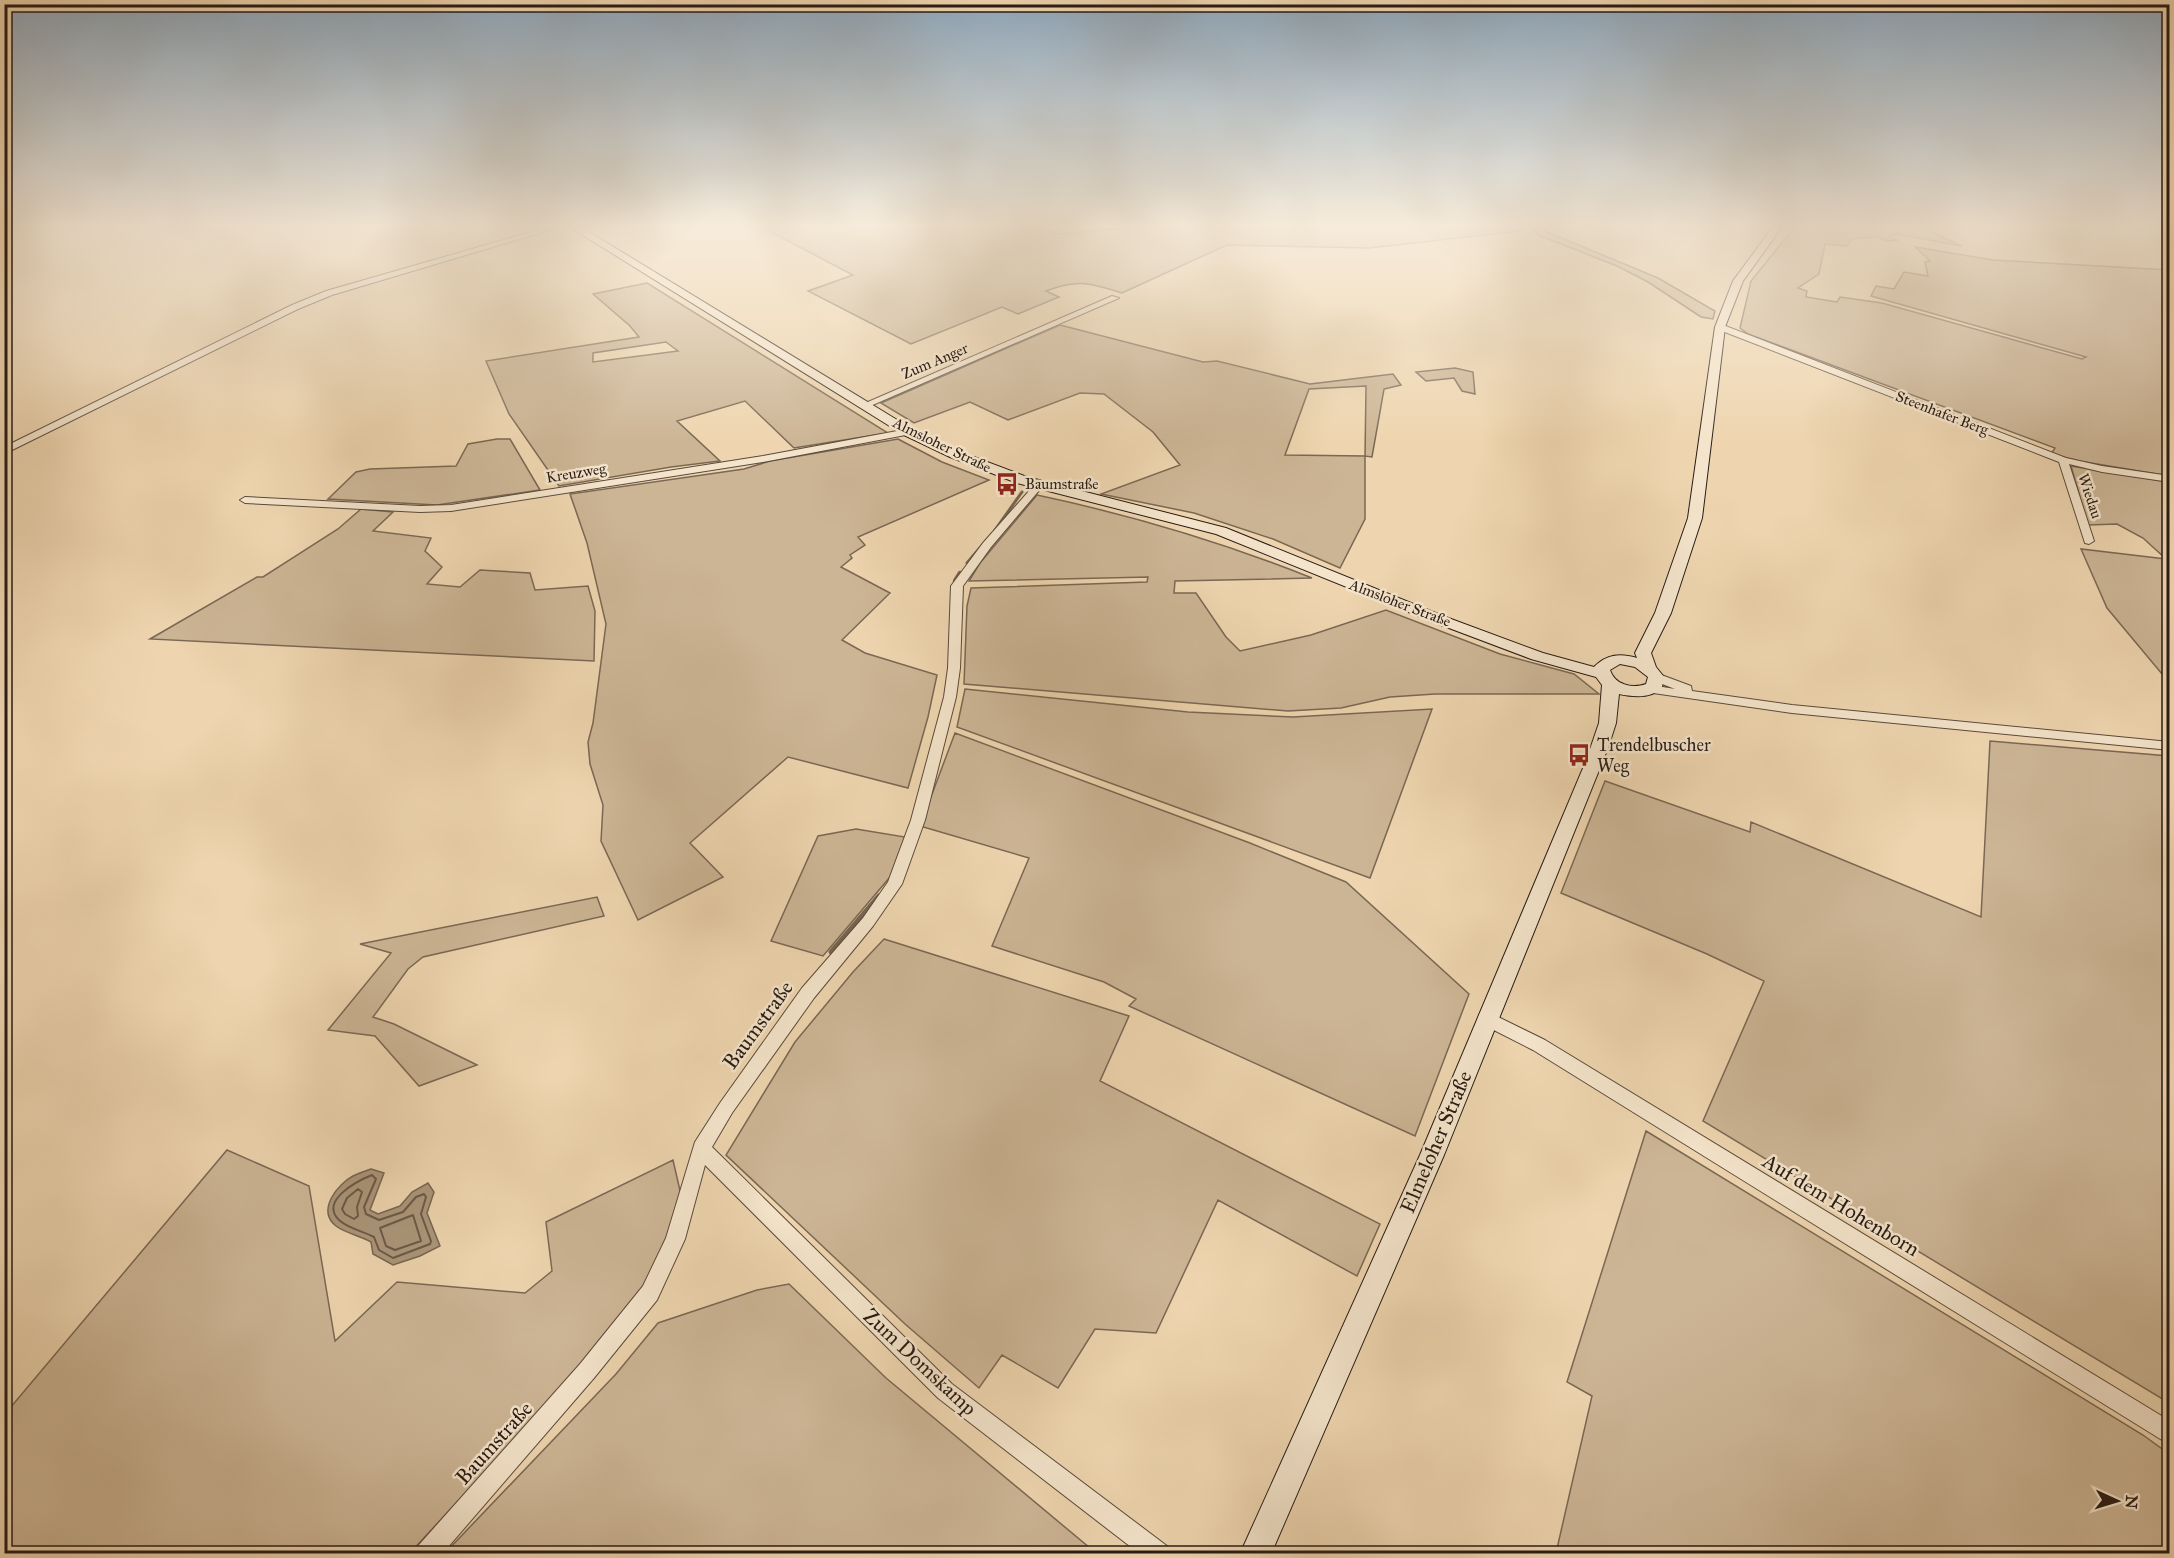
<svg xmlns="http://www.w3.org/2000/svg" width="2174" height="1558" viewBox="0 0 2174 1558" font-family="'IM FELL Great Primer',serif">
<rect width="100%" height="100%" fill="#eed5af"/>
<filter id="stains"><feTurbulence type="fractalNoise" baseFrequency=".00333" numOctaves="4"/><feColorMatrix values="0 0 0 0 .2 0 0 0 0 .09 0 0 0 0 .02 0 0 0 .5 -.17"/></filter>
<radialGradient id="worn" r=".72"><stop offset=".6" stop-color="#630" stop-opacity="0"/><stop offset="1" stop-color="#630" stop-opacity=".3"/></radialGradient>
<!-- green -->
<path fill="#ccb595" stroke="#7a6854" stroke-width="1.5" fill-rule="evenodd" d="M785,224H1034L1058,234L1172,224H1515L1520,231L1369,248L1227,245L1122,293C1091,283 1078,279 1046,291L1059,297L1018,314L1002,307L911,344L808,291L853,275L765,229Z
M1528,224L1658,278L1715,311L1713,319L1701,317L1648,282L1617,266L1538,235Z
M1797,224H1913L1962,246L1897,234L1888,236L1897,240L1888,241L1876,237L1851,239L1847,246L1825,244L1819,274L1798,288L1807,291L1806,297L1837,302L1840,297L1882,303L2082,359L2086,357L1871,296L1876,286L1894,289L1904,272L1928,276L1925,262L1930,261L1915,247L1993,260L2169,270V476L2079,461L2051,454L2055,448L1748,334L1740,328L1751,281Z
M647,283L888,433L794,448L745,401L677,421L720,461L671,467L559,486L509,414L486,361L639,337L630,326L593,294ZM666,342L678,351L593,362V353Z
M1060,325L1203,362L1217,361L1310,384L1393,374L1401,385L1384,389L1372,457L1365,456V519L1340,568L1273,539L1194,513L1101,494L1180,465L1153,432L1104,394L1080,393L1008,420L970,402L914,423L881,403ZM1366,386L1365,456L1285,455L1309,389Z
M1455,368L1473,372L1475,394L1462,391L1454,378L1426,381L1416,372Z
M497,439H510L540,490L437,505L328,499L356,472L370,469L456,466L468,444Z
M898,439L942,462L989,480L858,537L865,545L850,555L852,558L841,567L890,593L842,640L865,653L937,675L928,717L908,788L788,757L690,843L723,877L638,920L601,841L603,805L590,764L588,742L593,723L606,624L587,543L570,494L744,469L770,461Z
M2071,466L2169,482V673L2162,674L2107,608L2081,549L2166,559L2143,538L2117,524L2088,525Z
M1037,495C1131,515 1222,542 1312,578L1175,581L1174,593H1196L1226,637L1240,651L1311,635L1386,610L1500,654L1574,674L1599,694H1435L1390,697L1341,708L1288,711L964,684L967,606L971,588L1147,582L1148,577L969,581L980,563Z
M361,509L393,512L373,531L431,538L425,551L442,567L427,584L460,587L480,570L530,573L535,590L588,586L595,611L594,661L150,639L257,577H263L338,529Z
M965,689L1188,712L1293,717L1432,709L1370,878L957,727Z
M955,733L1250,843L1346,882L1469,994L1415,1136L1129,1006L1136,999L1104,982L992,946L1029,858L920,826Z
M1990,741L2169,756V1403L1703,1121L1764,981L1707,954L1561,893L1605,781L1750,832L1751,822L1981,917Z
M856,829L905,837L890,877L823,956L771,941L818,836Z
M597,897L604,916L423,957L408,969L373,1017L394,1024L477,1065L419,1086L375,1036L328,1030L391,953L360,944Z
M884,939L1129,1016L1100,1081L1380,1224L1357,1276L1218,1200L1156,1333L1095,1329L1058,1388L1002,1355L979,1388L905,1324L726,1155L795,1042L853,972Z
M1646,1131L2143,1435L2169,1454V1553H1556L1592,1396L1567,1382Z
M227,1150L309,1186L335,1341L397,1282L525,1293L552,1271L546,1222L673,1160L681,1195L669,1236L642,1292L584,1365L410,1553L5,1554V1414Z
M789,1284L886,1378L1096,1553H445L616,1374L658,1323L757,1290Z"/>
<!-- water -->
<path fill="#ab967a" stroke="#776551" stroke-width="1.5" d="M371,1169L384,1173L370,1210L378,1214L400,1206L412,1192L428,1183L434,1192L427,1213L440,1246L420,1256L393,1265L373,1254L371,1242C361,1236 345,1233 336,1226C316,1210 338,1184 353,1176C359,1173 365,1171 371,1169Z"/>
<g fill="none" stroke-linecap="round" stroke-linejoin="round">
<!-- shore -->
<path stroke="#6a5847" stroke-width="2" d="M372,1175L376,1179L364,1207L366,1214L379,1220L403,1212L416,1197L424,1194L426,1197L421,1214L431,1241L430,1244L393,1258L379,1250L374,1237C363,1231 349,1229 339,1220C319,1201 357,1181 372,1175Z
M358,1189L362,1192L357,1207L358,1216L354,1219L345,1214L342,1209L347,1198Z
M413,1215L421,1241L395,1250L386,1246L380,1228Z"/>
<!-- stream-far2 -->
<path stroke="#776551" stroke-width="3" d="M995,530L1022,492
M967,563L984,543"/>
<!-- stream-far1 -->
<path stroke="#776551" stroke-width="4.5" d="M955,581L960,573"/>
<!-- stream -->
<path stroke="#776551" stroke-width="5" d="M831,952L879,896"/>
<!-- street casing -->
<g stroke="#5a4a3b" stroke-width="2">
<path id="street" d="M559,224H570L332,295L298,309L4,454V447L292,305L326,291Z
M1112,296L1119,298L868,407L861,405Z
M1717,325H1723L2066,458L2102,466L2170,476V482L2102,472L2069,464L2094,541L2089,544L2085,543L2059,462L1717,329Z
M908,429L911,430V434L763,462L451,511L420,512L245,503L240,500L245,497L420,506L451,505L763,456Z
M1039,482L1044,485L1042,487L991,547L963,586L960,668L956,697L925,820L902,884L873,926L814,998L732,1113L712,1147L952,1384L1167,1546L1170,1554H1140L938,1398L705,1165L685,1239L657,1300L594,1378L442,1554H415L418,1546L580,1364L643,1286L666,1238L695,1142L720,1103L802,988L863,918L888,882L911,820L944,697L948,668L951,586L983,543L1036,483Z
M1656,673L1691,686L1692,691L1792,705L2170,742V750L1792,713L1646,692L1644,689L1650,685L1675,689L1652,680L1650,677L1652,674Z
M1486,1011L1545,1040L2170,1421V1445L1533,1050L1480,1023L1478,1018L1480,1013Z"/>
</g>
<!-- secondary casing -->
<g stroke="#281b14" stroke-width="2">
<path id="secondary" d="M565,224H576L912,429L958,451L1027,477L1226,528L1443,616L1543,653L1594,667C1607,654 1620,653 1637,658L1635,653L1655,613L1688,518L1715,327L1733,281L1775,224H1784L1743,281L1725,327L1702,518L1671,613L1651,653L1656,667L1664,677L1662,687C1652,699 1633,697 1619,694L1616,723L1608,748L1444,1155L1271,1554H1240L1420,1155L1586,761L1599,723L1602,685L1596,677L1531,659L1433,622L1216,534L1017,483L950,457L904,435ZM1620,664L1635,667L1648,677L1646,684C1632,689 1615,685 1610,670Z"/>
</g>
<!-- street -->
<use href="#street" fill="#f4e4cb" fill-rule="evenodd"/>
<!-- secondary -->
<use href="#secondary" fill="#f4e4cb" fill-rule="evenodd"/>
</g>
<!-- sky -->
<linearGradient id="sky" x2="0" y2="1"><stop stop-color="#8fa8bc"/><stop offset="0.51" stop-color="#f7ecdb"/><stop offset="1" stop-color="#f7ecdb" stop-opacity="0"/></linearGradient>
<rect width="2174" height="442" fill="url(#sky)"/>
<!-- icons -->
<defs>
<g id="bus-bare" transform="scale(1.8)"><path d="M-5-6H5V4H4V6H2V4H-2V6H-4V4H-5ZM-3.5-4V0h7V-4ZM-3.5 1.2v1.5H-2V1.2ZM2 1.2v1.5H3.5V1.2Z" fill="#8f2418" stroke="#f4e4cb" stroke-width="2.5" paint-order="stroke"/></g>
</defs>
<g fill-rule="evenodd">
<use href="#bus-bare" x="1007" y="484"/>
<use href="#bus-bare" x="1579" y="755"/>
</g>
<g text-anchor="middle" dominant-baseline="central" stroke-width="5" stroke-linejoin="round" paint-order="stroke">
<!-- far-street labels -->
<g font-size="15" fill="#281b14" stroke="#f4e4cb">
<text transform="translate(935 361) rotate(-23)">Zum Anger</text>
<text transform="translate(1942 413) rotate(21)">Steenhafer Berg</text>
<text transform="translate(942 445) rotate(26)">Almsloher Straße</text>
<text transform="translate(576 473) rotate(-9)">Kreuzweg</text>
<text transform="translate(2090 496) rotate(72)">Wiedau</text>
<text transform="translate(1400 603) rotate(21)">Almsloher Straße</text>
</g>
<!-- far-poi labels -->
<g font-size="15" fill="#281b14" stroke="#f4e4cb" text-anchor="start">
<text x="1025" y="484">Baumstraße</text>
</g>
<!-- poi labels -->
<g font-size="18" fill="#281b14" stroke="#f4e4cb" text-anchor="start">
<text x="1597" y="745">Trendelbuscher<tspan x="1597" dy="21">Weg</tspan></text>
</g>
<!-- near-street labels -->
<g font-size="21" fill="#281b14" stroke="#f4e4cb">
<text transform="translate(758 1025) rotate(-54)">Baumstraße</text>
<text transform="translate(1436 1142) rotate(-67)">Elmeloher Straße</text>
<text transform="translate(1841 1205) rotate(31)">Auf dem Hohenborn</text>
<text transform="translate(920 1362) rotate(43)">Zum Domskamp</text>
<text transform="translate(494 1443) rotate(-48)">Baumstraße</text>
</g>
</g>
<!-- margin -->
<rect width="2174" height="1558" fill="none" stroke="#eed5af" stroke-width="24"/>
<rect x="6" y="6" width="2162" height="1546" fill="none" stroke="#281b14" stroke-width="3"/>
<rect x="12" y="12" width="2150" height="1534" fill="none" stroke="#281b14" stroke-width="1.5"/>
<!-- north arrow -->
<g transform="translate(2117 1501) rotate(94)" stroke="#f4e4cb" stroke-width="4.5" paint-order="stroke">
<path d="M0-4.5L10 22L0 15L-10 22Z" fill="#281b14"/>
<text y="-9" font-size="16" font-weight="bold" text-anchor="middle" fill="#281b14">N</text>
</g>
<rect width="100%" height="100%" filter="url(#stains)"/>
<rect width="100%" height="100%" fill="url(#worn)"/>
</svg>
